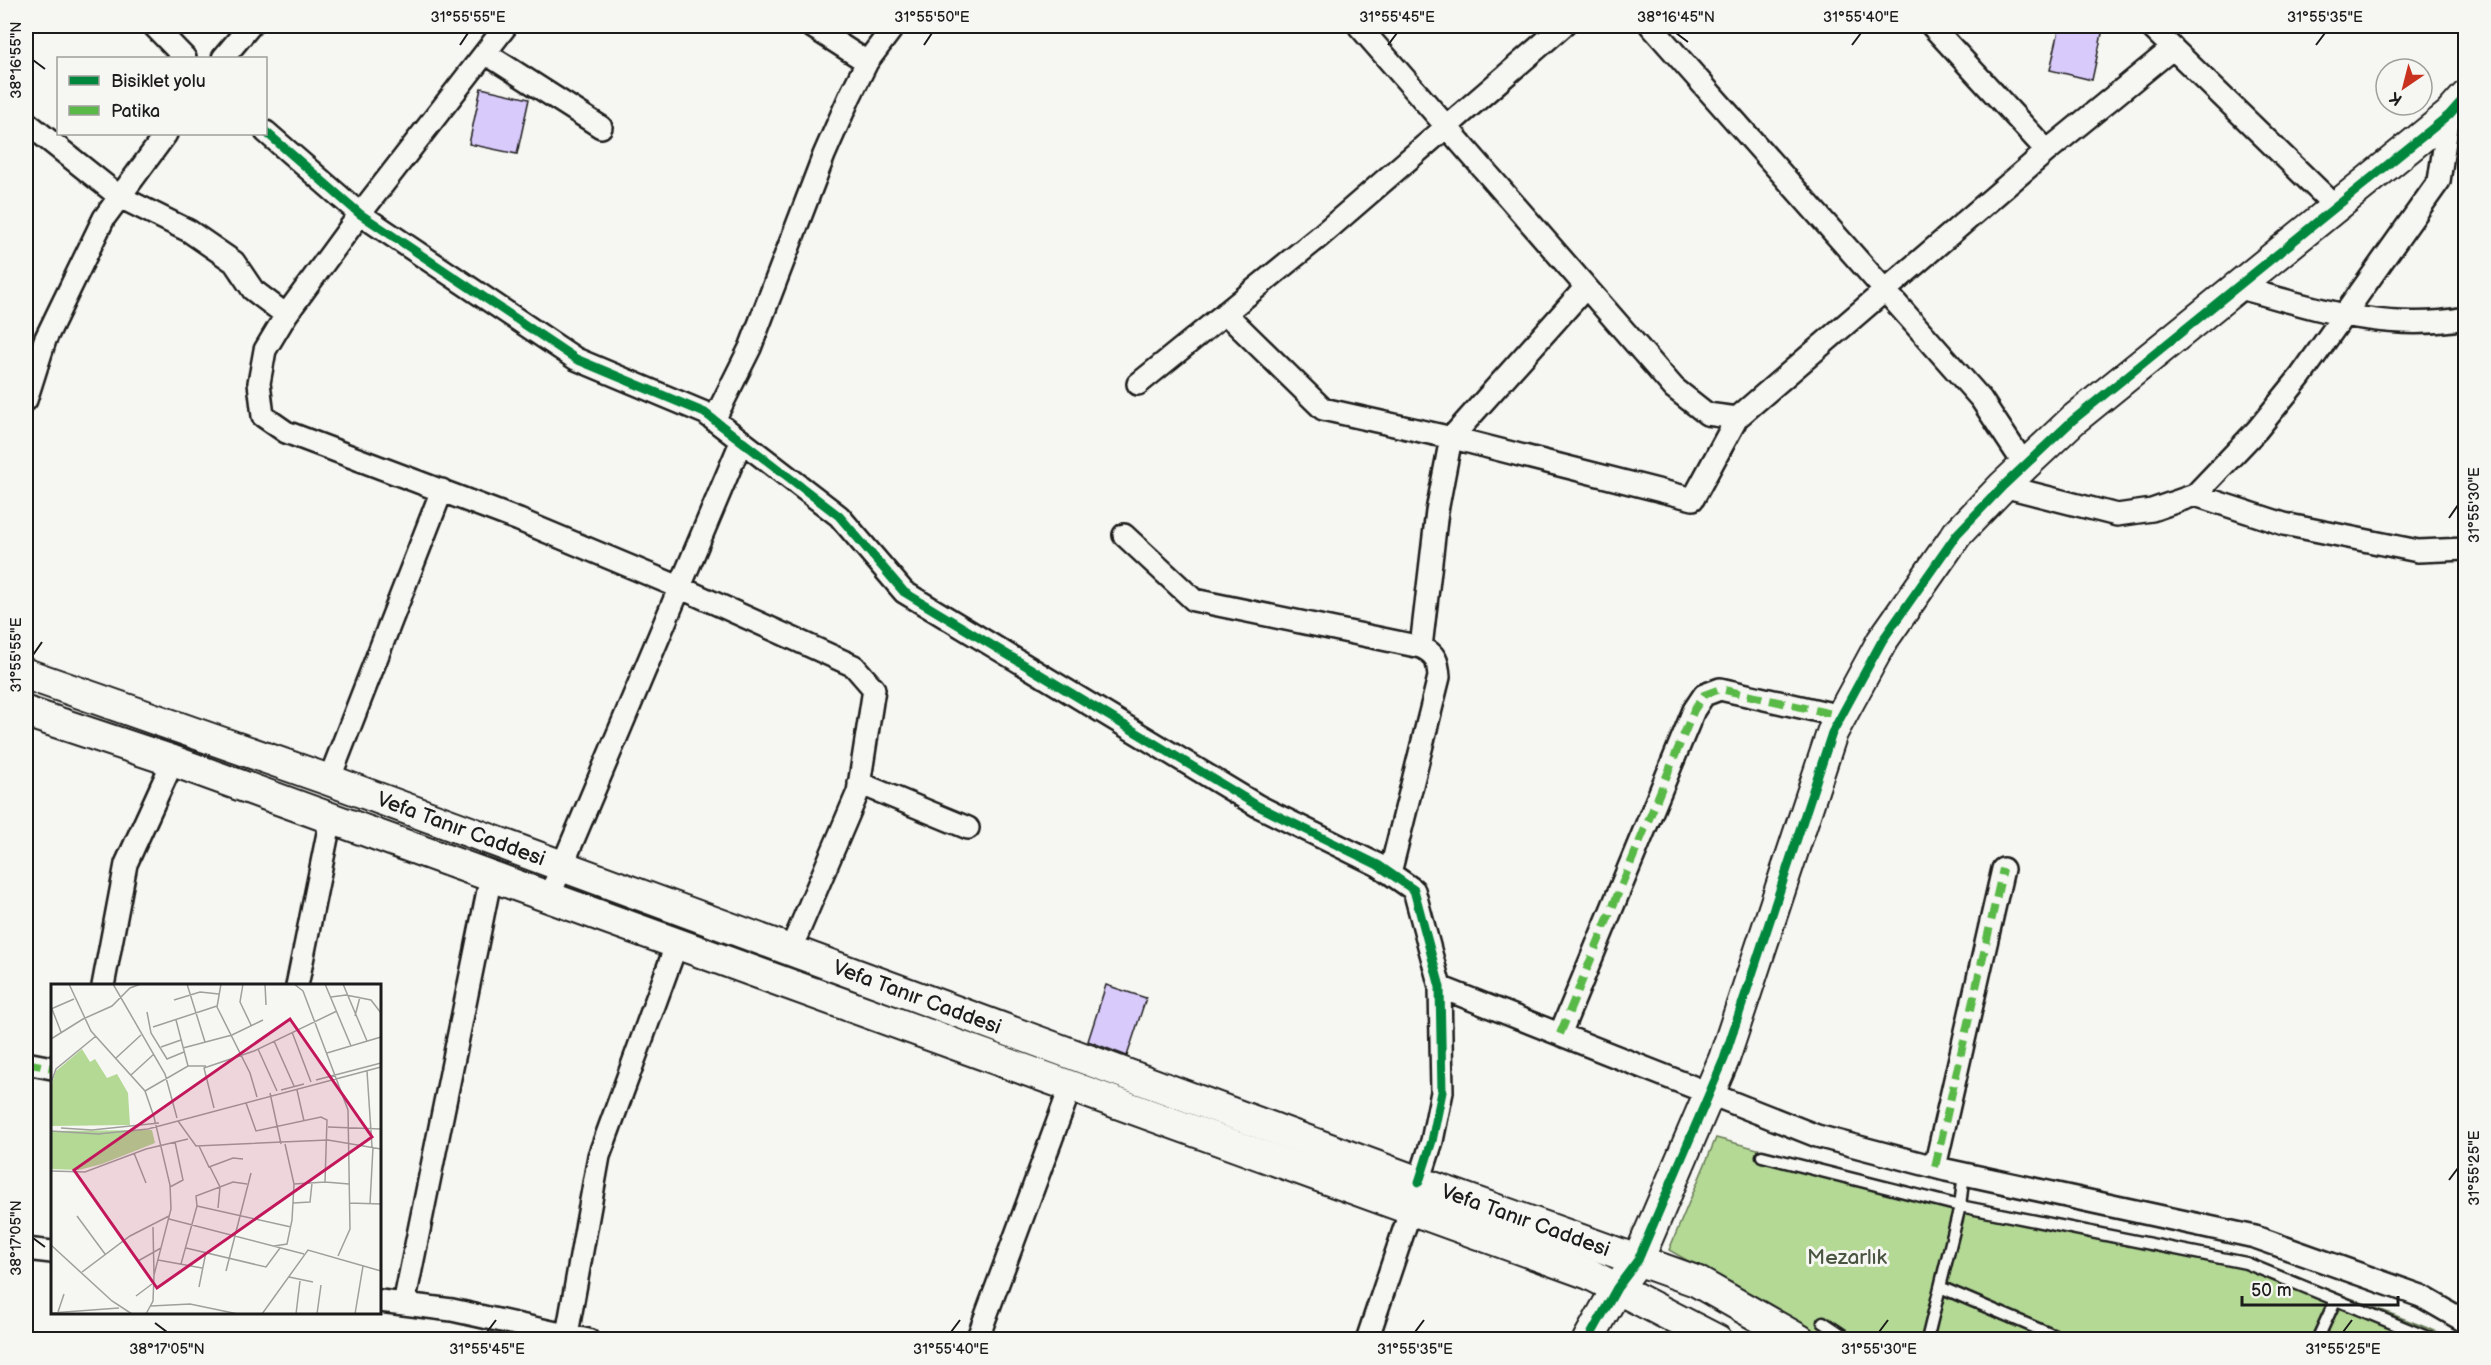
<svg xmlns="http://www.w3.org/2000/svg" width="2491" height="1365" viewBox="0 0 2491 1365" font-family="'Balsamiq Sans',sans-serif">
<rect width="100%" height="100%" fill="#f6f6f2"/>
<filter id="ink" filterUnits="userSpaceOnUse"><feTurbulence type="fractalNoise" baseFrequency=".0167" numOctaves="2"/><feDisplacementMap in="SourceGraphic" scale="12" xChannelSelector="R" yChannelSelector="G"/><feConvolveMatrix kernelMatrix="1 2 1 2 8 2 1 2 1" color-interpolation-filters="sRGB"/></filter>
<g filter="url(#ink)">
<!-- green -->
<path fill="#b3d995" stroke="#687a58" stroke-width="1.5" d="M1716,1138L1932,1195L2242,1256L2456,1339H1824L1669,1250Z"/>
<!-- building -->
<path fill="#d9cafc" stroke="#1c1c1c" stroke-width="1.5" d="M2060,26H2089L2103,29L2092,80L2050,70Z
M481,88L529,99L517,154L469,144Z
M1106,985L1146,998L1127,1056L1088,1041Z"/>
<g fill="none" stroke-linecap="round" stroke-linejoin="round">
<!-- lane casing -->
<g stroke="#1c1c1c" stroke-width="15">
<path id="lane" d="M1762,1156L1960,1206L2246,1263L2434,1340
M1940,1287L2064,1340
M1823,1322L1850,1340
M1927,1340L1960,1206L1964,1173
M2317,1340L2335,1301"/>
</g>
<!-- street casing -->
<g stroke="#1c1c1c" stroke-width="26">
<path id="street" d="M154,26L185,58
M506,26L360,214L286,315L265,350L259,383L263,416L286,432L519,520L679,587L854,666L874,689L858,792L790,951
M811,26L867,62
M1359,26L1674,388L1707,414L1737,418
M1651,26L1981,399L2026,467
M1932,26L2047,151
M2150,26L2336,207
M485,53L601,127
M223,58L250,26
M26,122L120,197L189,231L234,262L253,290L286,315
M266,132L360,214L576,359L705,413L839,516L904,592L1258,806L1378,865L1414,890L1440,987L1442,1092L1432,1141L1419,1182
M2237,287C2315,308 2384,333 2466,318
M1225,313L1323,409L1461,440L1693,499L1737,418L2047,151L2173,48
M1138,384L1319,237L1563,26
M26,400L45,340L104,218L166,134
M714,420L750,348L824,155L850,96L867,62L894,26
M2003,486L2117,515L2152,510L2195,495L2284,524L2418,551L2466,549
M2195,495L2257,430L2300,377L2439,181L2449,115
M1124,535L1194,600L1421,647C1436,654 1438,661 1439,677L1390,873
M1421,647L1437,511L1451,438L1586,287
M329,780L442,490
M859,783L968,828
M549,897L741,442
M103,986L126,864L173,761
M297,986L331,818
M1440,987L1817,1136L1946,1170L2255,1237L2421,1296L2466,1322
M1560,1034L1694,710L1704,695L1720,689L1841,716
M26,1063L52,1068
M1935,1167L2003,869
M26,1249L52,1252
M380,1301L452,1310L588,1340
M404,1304L491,876
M566,1340L599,1156L677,943
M977,1340L1071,1086
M1367,1340L1411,1209"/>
</g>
<!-- secondary casing -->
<g stroke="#1c1c1c" stroke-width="34">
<g id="secondary">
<path id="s1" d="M26,674L329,780L1419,1182L1696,1281L1800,1340"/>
<path d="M26,712L173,761L1589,1274L1717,1340"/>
<path d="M1588,1340L1617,1288L1638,1260L1724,1059L1832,733L1882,641L1957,534L2003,486L2073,420L2449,115L2466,96"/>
</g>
</g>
<!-- lane -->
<use href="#lane" stroke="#f6f6f2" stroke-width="10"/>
<!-- street -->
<use href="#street" stroke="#f6f6f2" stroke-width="21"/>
<!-- secondary -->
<use href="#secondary" stroke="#f6f6f2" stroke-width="30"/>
<!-- quiet -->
<path stroke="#58b947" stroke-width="8" stroke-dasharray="15 8" stroke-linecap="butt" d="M1560,1034L1694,710L1704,695L1720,689L1841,716
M26,1063L52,1068
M1935,1167L2003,869"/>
<!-- cycleway casing -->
<g stroke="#f6f6f2" stroke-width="13">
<path id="cycleway" d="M266,132L360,214L576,359L705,413L839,516L904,592L1258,806L1378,865L1414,890L1440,987L1442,1092L1432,1141L1419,1182
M1588,1340L1617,1288L1638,1260L1724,1059L1832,733L1882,641L1957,534L2003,486L2073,420L2449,115L2466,96"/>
</g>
<!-- cycleway -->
<use href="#cycleway" stroke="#00873e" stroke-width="9"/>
</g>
</g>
<!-- ticks -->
<path fill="none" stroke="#1c1c1c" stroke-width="2" d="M1676,33L1688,42M460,45L468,33M924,45L932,33M1388,45L1397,33M1852,45L1861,33M2316,45L2325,33M33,60L45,69M2449,518L2458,505M33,655L42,642M2449,1180L2458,1168M33,1238L45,1247M155,1323L167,1332M487,1332L496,1320M951,1332L960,1320M1415,1332L1424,1320M1879,1332L1888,1320M2343,1332L2352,1320"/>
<g text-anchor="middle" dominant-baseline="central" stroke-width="6" stroke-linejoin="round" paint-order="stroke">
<!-- street labels -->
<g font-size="21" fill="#1c1c1c" stroke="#f6f6f2">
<text stroke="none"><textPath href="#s1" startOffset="462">Vefa Tanır Caddesi</textPath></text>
<text stroke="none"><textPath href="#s1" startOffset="948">Vefa Tanır Caddesi</textPath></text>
<text stroke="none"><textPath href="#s1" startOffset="1596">Vefa Tanır Caddesi</textPath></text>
</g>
<!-- park labels -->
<g font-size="21" fill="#495540" stroke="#f6f6f2">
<text x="1847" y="1257">Mezarlık</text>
</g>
</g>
<!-- overview -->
<g transform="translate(51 984)">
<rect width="330" height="330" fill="#f6f6f2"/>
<path d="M31,65L39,78L44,75L56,94L66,90L77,109L79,141L0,142V103L5,87ZM101,146L104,159L51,180L28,186L0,185V147Z" fill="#b3d995"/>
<path fill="none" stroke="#9f9f9c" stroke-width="1.5" d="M18,0L40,47L94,107L103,133L119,201L120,225L103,291L102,317L95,330M62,0L114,90L126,134M136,0L154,58M170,0L166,23L199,89L206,113M192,0L189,18L200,41M214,0L215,21M243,0L252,7L297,126L299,245L287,272M274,0L300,62M292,0L316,57M280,13L295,11L320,16L330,29M123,16L149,8L168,10M0,25L23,15M1,25L10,48M96,28L100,49L116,75L133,68M304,32L309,13M125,36L137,82M102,43L166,22M241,48L260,98M0,55L32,35L61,22L79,4L90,0M223,57L243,102M110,63L130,56M132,64L181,51L212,36M207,65L226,107M276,69L330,53M65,74L90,51M316,87L321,163M80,91L103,70M265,96L330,79M0,99L5,85L45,52M230,106L253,100M246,106L253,137M94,107L137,82H155M219,109L230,160M195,119L205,147L270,133L276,136L274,198L243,200M163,124L153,84L203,67L286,27M127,137L145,162L277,156L330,165M277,143L330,145M10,144L41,146L108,139M0,147L47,150L97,145L330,83M148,162L158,183L182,174L192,175M83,169L95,199M159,183L169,203L167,224M0,187L34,188L95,165L137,155M274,198L298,200M119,203L132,196L124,158M242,219L259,218L261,199M298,219L330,220M319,220L322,163M146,222L240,243M26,232L54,270M118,235L253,270M102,243L103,291M0,261L61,317L81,330M223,262L236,260L241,236L243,200L234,160M135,264L215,283L229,264M107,276L151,284M87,277L110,264M130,280L146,222L145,212L182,198L196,200M175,287L200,189M31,288L79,252L118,232M238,293L262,298M148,303L155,268M85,312L101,300M100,322L139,320L187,330M7,328L13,310M0,329L68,324M211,330L257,266L330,287M245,330L249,297M266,330L270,301M304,330L312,282"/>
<path fill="#c2185b" fill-opacity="0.15" stroke="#c2185b" stroke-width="3" d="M239,35L321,153L106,304L23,186Z"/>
<rect width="330" height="330" fill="none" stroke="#1c1c1c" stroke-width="3"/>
</g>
<!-- margin -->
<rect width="2491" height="1365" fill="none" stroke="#f6f6f2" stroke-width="66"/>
<!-- legend -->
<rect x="57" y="57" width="210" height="78" fill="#f6f6f2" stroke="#9f9f9c" stroke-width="1.5"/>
<rect x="69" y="76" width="30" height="9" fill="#00873e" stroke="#9f9f9c" stroke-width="1.5"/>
<text x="111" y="87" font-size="18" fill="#1c1c1c">Bisiklet yolu</text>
<rect x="69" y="106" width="30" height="9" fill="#58b947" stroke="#9f9f9c" stroke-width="1.5"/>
<text x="111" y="117" font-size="18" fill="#1c1c1c">Patika</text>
<!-- north arrow -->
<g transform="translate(2404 87) rotate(215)"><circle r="28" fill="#f6f6f2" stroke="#9f9f9c" stroke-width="1.5"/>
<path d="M0-4.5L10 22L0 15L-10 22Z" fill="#c8321e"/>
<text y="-9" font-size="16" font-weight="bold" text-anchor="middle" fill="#1c1c1c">K</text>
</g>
<!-- scale -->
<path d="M2242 1296v9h156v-9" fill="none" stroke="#1c1c1c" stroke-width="3"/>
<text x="2251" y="1296" font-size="18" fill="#1c1c1c" stroke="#f6f6f2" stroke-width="4.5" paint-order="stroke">50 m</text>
<rect x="33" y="33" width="2425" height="1299" fill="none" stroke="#1c1c1c" stroke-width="2"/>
<g font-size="15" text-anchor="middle" fill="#1c1c1c">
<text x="468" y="22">31°55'55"E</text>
<text x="932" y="22">31°55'50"E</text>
<text x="1397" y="22">31°55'45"E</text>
<text x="1676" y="22">38°16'45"N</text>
<text x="1861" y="22">31°55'40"E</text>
<text x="2325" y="22">31°55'35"E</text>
<text transform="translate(16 60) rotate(-90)" y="5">38°16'55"N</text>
<text transform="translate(2474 505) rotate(-90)" y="5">31°55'30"E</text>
<text transform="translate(16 655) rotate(-90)" y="5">31°55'55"E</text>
<text transform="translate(2474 1168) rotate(-90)" y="5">31°55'25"E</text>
<text transform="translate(16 1238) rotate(-90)" y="5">38°17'05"N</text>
<text x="167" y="1354">38°17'05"N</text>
<text x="487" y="1354">31°55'45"E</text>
<text x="951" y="1354">31°55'40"E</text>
<text x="1415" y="1354">31°55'35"E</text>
<text x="1879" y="1354">31°55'30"E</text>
<text x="2343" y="1354">31°55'25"E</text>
</g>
</svg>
